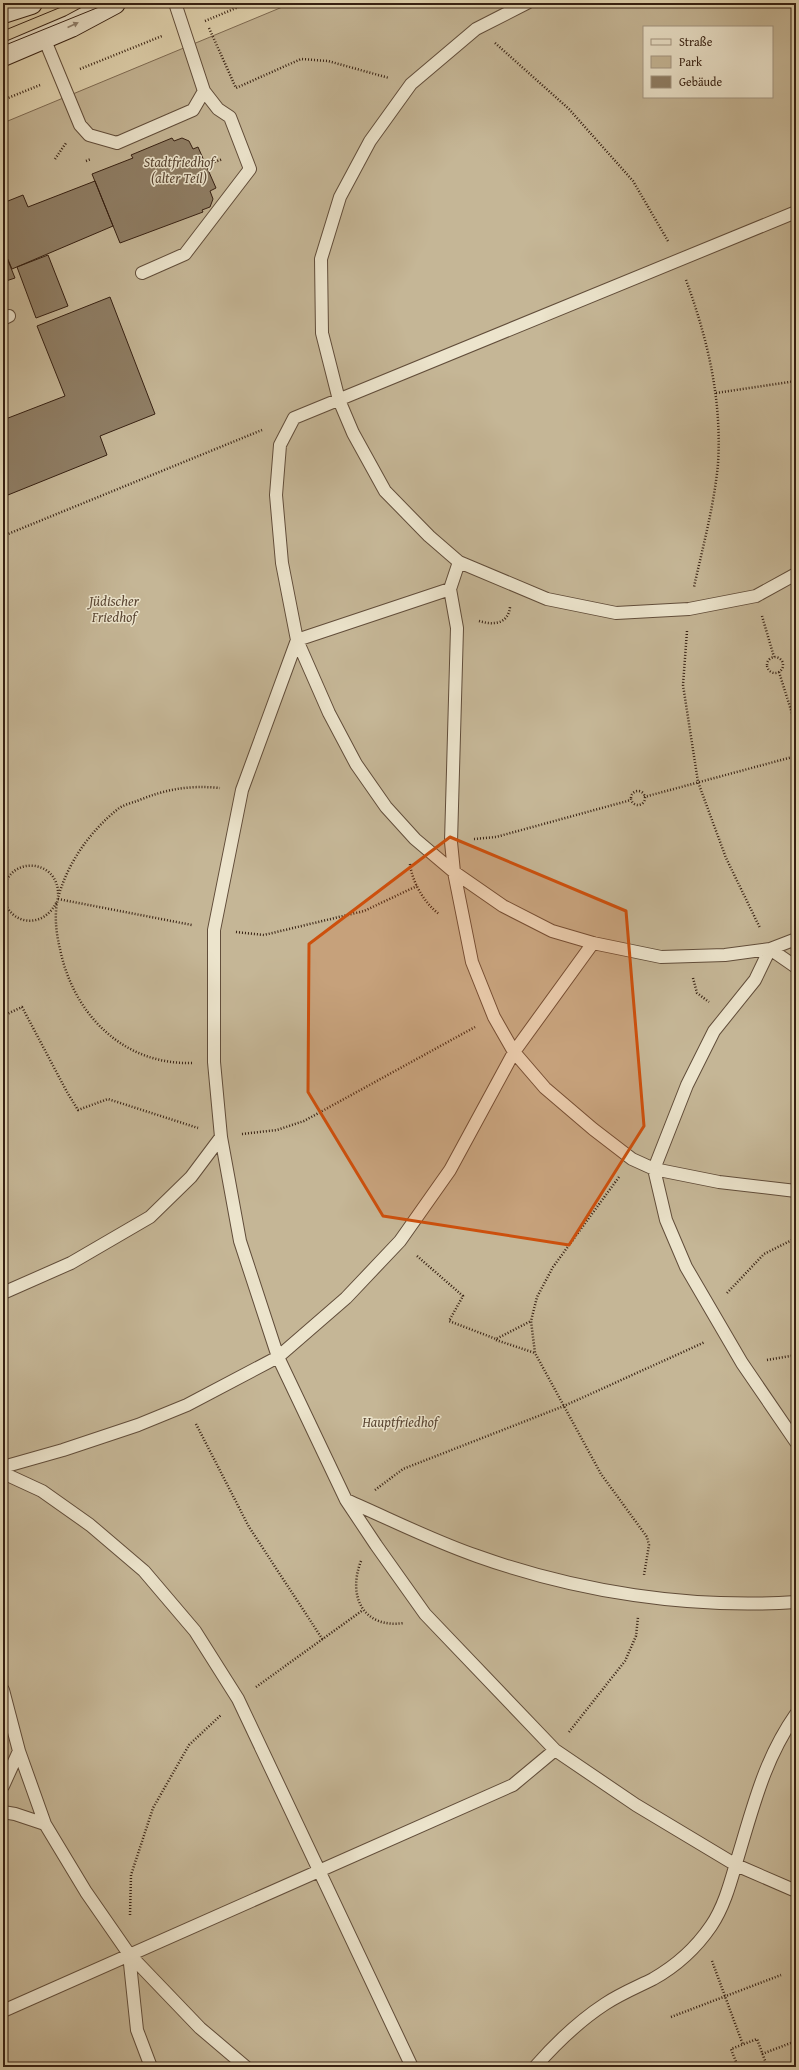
<svg xmlns="http://www.w3.org/2000/svg" width="799" height="2070" viewBox="0 0 799 2070" font-family="'Gentium Book Plus',serif">
<rect width="100%" height="100%" fill="#e2d5b1"/>
<filter id="stains"><feTurbulence type="fractalNoise" baseFrequency=".005" numOctaves="4"/><feColorMatrix values="0 0 0 0 .2 0 0 0 0 .09 0 0 0 0 .02 0 0 0 .5 -.17"/></filter>
<radialGradient id="worn" r=".72"><stop offset=".6" stop-color="#630" stop-opacity="0"/><stop offset="1" stop-color="#630" stop-opacity=".3"/></radialGradient>
<!-- green -->
<path fill="#c5b696" stroke="#7e6b54" fill-rule="evenodd" d="M292,3H796V2067H3V123ZM644,27H772V97H644Z"/>
<!-- building -->
<path fill="#8f7e65" stroke="#362012" d="M172,138L174,141L182,138L189,141L193,149L198,147L216,188L210,191L213,199L210,207L202,210L203,212L120,243L92,174L133,158L131,155Z
M95,181L113,226L12,269L3,248V203L23,195L28,207Z
M3,248L15,278L3,282Z
M48,255L68,306L36,318L17,267Z
M110,297L155,414L100,436L107,455L3,497V420L65,396L37,326Z"/>
<g fill="none" stroke-linecap="round" stroke-linejoin="round">
<!-- lane casing -->
<g stroke="#614d3a" stroke-width="14">
<path id="lane" d="M527,3L476,29L411,84L370,141L340,197L321,259L322,333L339,400L353,433L385,491L429,536L459,562L547,599L616,613L689,609L756,596L796,574
M44,38L80,125L89,135L117,143L193,110L204,91L175,3
M796,212L294,418L280,445L276,495L282,563L297,640L329,713L356,764L386,807L415,839L454,872L503,906L552,931L593,943L661,957L725,955L770,949L796,967
M142,273L185,254L250,169L230,117L218,109L204,91
M3,319L9,316
M459,562L450,589L297,640L242,790L214,930V1062L221,1137L240,1241L278,1357L346,1500L376,1545L425,1614L555,1750L636,1805L736,1865L796,1891
M450,589L457,628L451,842L454,872L472,962L494,1017L514,1052L545,1088L593,1129L632,1159L654,1169L719,1182L796,1191
M796,939L770,949L755,980L714,1031L687,1085L654,1169L666,1220L686,1267L742,1363L796,1442
M3,1293L71,1263L150,1217L191,1177L221,1137
M3,1467L63,1450L138,1425L187,1405L278,1357L346,1298L400,1241L450,1170L514,1052L593,943
M3,1473L42,1491L90,1525L144,1571L195,1631L238,1699L412,2067
M346,1500C390,1519 433,1541 477,1556C578,1592 689,1609 796,1602
M3,1690L19,1751L45,1824L86,1892L129,1954L200,2028L246,2067
M3,1786L19,1751
M3,1812L15,1814L45,1824
M129,1954L137,2030L151,2067
M3,2011L513,1785L555,1750
M535,2067C556,2043 579,2021 605,2004C620,1994 637,1987 653,1979C676,1966 696,1948 711,1926C726,1904 732,1876 740,1850C755,1800 766,1757 796,1714"/>
</g>
<!-- secondary casing -->
<g stroke="#362012" stroke-width="24">
<path id="secondary" d="M3,12L31,3
M3,55L71,26L114,3"/>
</g>
<!-- path -->
<path stroke="#362012" stroke-width="2.5" stroke-dasharray="1 2" stroke-linecap="butt" d="M205,21L248,3
M209,28L236,88L301,59L328,61L389,78
M495,43L569,109L633,181L668,241
M80,69L162,36
M3,100L40,85
M55,159L66,143
M86,161L91,159
M206,165L223,159
M686,280C708,340 722,400 718,464C714,506 703,546 694,587
M716,393L796,381
M3,536L262,430
M762,616L774,657
M479,621C492,625 508,625 510,607
M687,631L683,685L698,782L726,858L760,928
M767 665a8 8 0 1 1 16 0a8 8 0 1 1-16 0Z
M779,672L796,726
M631 798a7 7 0 1 1 14 0a7 7 0 1 1-14 0Z
M644,797L796,756
M474,839L496,837L631,800
M410,864C412,882 425,904 439,914
M3,891C9,854 60,859 58,896
M3,896C9,927 45,929 57,901
M58,899L192,925
M236,932L264,935L364,911L417,886
M693,978L697,993L709,1002
M3,1016L22,1007L67,1092L78,1110L108,1099L198,1128
M192,1063C122,1065 73,1013 60,949C56,933 54,914 58,898C67,864 90,831 118,809C123,805 131,803 137,801C166,789 189,785 220,788
M242,1134L277,1130L304,1121L475,1027
M619,1177L553,1267L537,1297L531,1321L535,1353L601,1474L647,1537L649,1545L644,1575
M417,1256L463,1296L449,1321L496,1339L531,1321
M727,1293L764,1254L796,1238
M496,1340L535,1353
M767,1360L796,1355
M196,1424L249,1527L323,1640
M375,1490L403,1469L564,1406L705,1342
M361,1561C347,1597 364,1629 404,1623
M256,1687L363,1610
M569,1732L625,1661L636,1636L638,1617
M130,1915L131,1875L153,1808L189,1745L221,1715
M712,1961L743,2045
M671,2017L781,1975
M762,2054L796,2041
M728,2067L737,2063
M738,2067L731,2049L757,2039L767,2066L763,2067"/>
<!-- lane -->
<use href="#lane" stroke="#ece4cc" stroke-width="12"/>
<!-- secondary -->
<use href="#secondary" stroke="#ece4cc" stroke-width="22"/>
<!-- tram -->
<path stroke="#362012" stroke-width="1" d="M3,31L71,3
M3,46L109,3"/>
</g>
<!-- one-way arrows -->
<defs><path id="oneway-solid" d="M-6-.8H1V-3.2L6.5 0L1 3.2V.8H-6Z"/></defs>
<use fill="#91826f" href="#oneway-solid" transform="translate(73 25) rotate(-25)"/>
<!-- marked area -->
<path fill="#cd500d" fill-opacity="0.2" stroke="#cd500d" stroke-width="3" stroke-linejoin="round" d="M450,837L626,911L644,1126L569,1245L383,1216L308,1092L309,944Z"/>
<g text-anchor="middle" dominant-baseline="central" stroke-width="3" stroke-linejoin="round" paint-order="stroke">
<!-- park labels -->
<g font-size="14" font-style="italic" fill="#5a4633" stroke="#ece4cc">
<text x="179" y="162">Stadtfriedhof<tspan x="179" dy="16">(alter Teil)</tspan></text>
<text x="114" y="601">Jüdischer<tspan x="114" dy="16">Friedhof</tspan></text>
<text x="400" y="1422">Hauptfriedhof</text>
</g>
</g>
<!-- margin -->
<rect width="799" height="2070" fill="none" stroke="#e2d5b1" stroke-width="16"/>
<rect x="4" y="4" width="791" height="2062" fill="none" stroke="#362012" stroke-width="2"/>
<rect x="8" y="8" width="783" height="2054" fill="none" stroke="#362012"/>
<!-- legend -->
<rect x="643" y="26" width="130" height="72" fill="#ece4cc" stroke="#a39682"/>
<rect x="651" y="39" width="20" height="6" fill="#ece4cc" stroke="#a39682"/>
<text x="679" y="46" font-size="12" fill="#362012">Straße</text>
<rect x="651" y="56" width="20" height="12" fill="#c5b696" stroke="#a39682"/>
<text x="679" y="66" font-size="12" fill="#362012">Park</text>
<rect x="651" y="76" width="20" height="12" fill="#8f7e65" stroke="#a39682"/>
<text x="679" y="86" font-size="12" fill="#362012">Gebäude</text>
<rect width="100%" height="100%" filter="url(#stains)"/>
<rect width="100%" height="100%" fill="url(#worn)"/>
</svg>
